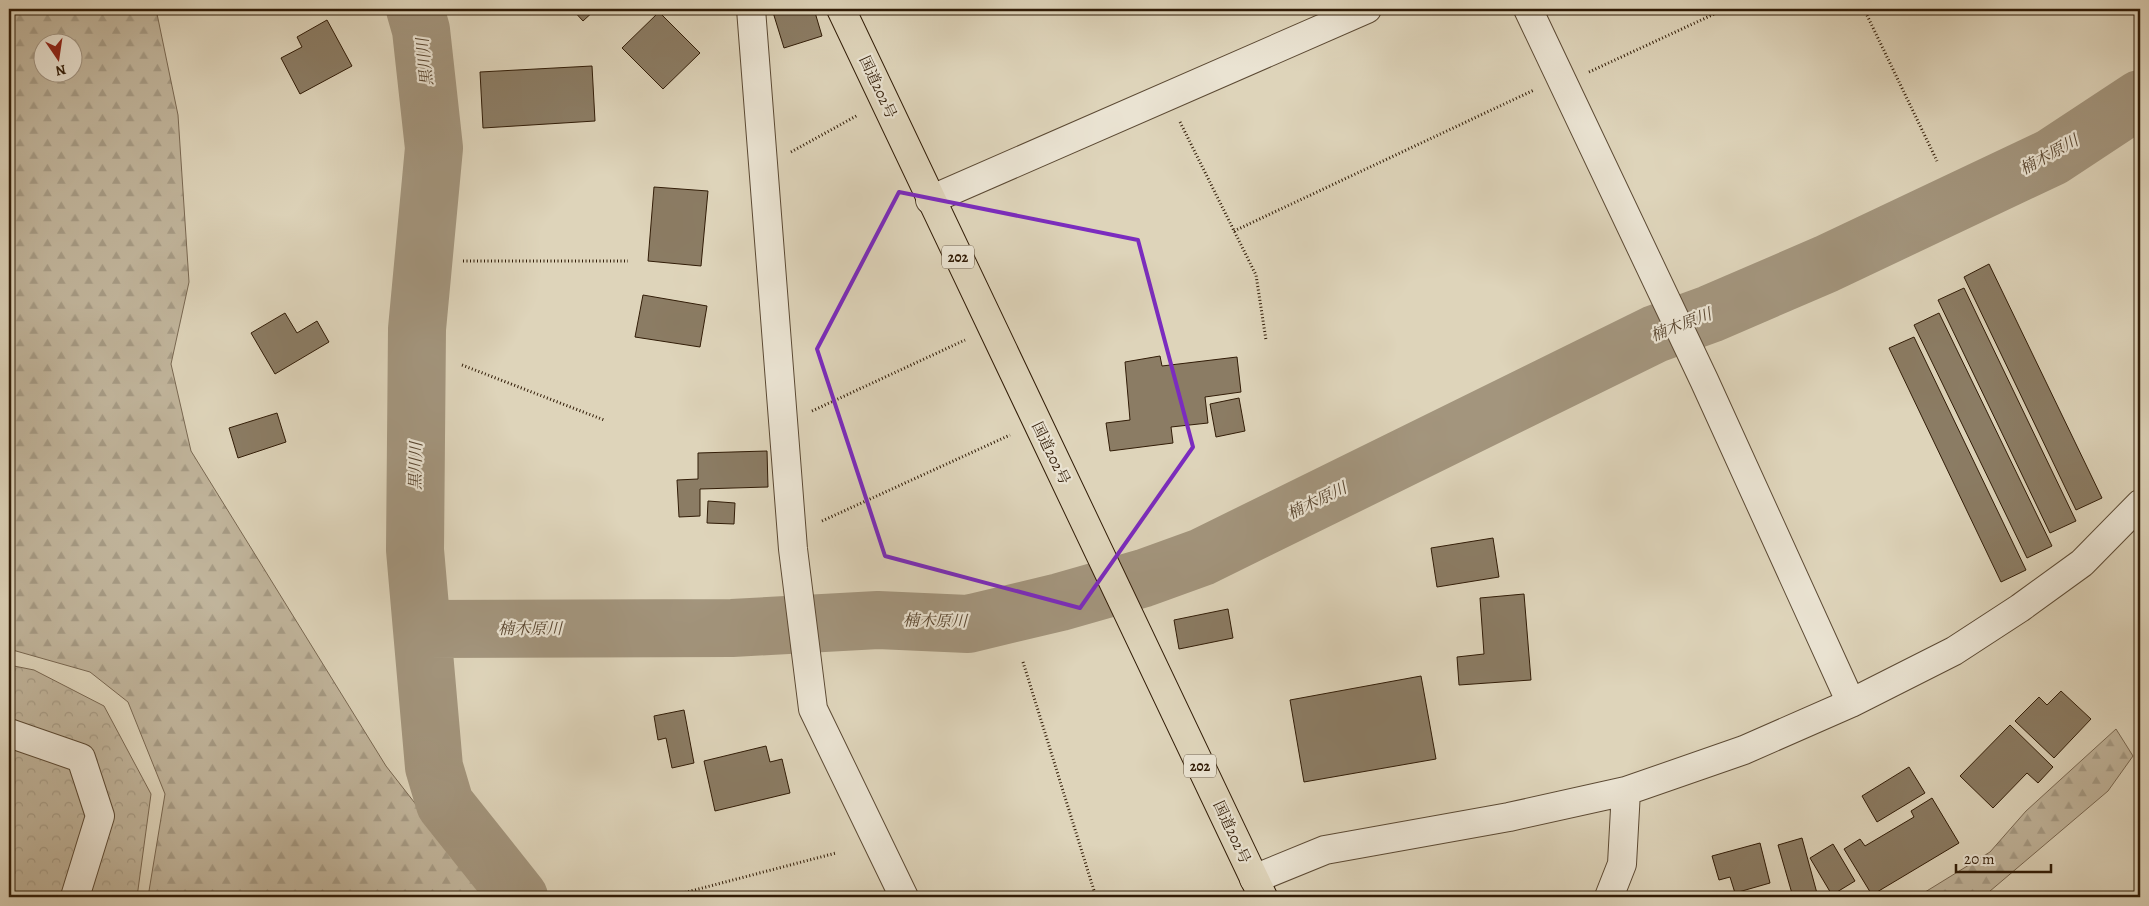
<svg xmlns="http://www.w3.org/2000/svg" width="2149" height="906" viewBox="0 0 2149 906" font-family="Alegreya,'Noto Serif JP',serif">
<defs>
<pattern id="forest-firs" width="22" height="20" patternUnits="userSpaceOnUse" patternTransform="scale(1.25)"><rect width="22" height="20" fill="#c1b59c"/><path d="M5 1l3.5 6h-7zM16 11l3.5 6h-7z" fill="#a69b85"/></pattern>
<pattern id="park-crowns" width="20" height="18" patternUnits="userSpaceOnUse" patternTransform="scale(1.25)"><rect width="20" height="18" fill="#c1b59c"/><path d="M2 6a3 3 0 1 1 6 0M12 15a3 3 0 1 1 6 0" fill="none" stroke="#a69b85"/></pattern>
</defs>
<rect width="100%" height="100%" fill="#ded4ba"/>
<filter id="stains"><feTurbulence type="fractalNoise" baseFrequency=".004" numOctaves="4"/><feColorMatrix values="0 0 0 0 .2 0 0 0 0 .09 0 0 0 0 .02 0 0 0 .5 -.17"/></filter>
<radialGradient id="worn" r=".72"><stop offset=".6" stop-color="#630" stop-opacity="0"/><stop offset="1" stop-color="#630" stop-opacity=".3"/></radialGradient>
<!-- forest -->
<path fill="url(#forest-firs)" stroke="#796852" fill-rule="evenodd" d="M9,9H156L178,115L189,282L171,364L191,451L386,766L488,897H148L165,794L128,702L90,672L9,649ZM42,42H72V72H42Z
M2116,729L2133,756L2108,791L1983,897H1917L1990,852L2026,811Z"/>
<!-- park -->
<path fill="url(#park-crowns)" stroke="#796852" d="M9,665L34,670L104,706L151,794L137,897H9Z"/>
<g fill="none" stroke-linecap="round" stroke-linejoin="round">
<!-- river -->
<path stroke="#a3957d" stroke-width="58" d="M415,9L421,30L434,148L417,329L415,550L434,767L445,804L519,897
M422,629L732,628L878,620L968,624L1060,602L1144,578L1202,557L1655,334L1710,314L1826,264L2052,157L2140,99"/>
</g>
<!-- building -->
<path fill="#8b7c64" stroke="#311c07" d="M572,9H596L583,21Z
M772,9H814L822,36L784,48Z
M659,12L700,53L663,89L622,48Z
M327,20L352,66L300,94L281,58L302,47L297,37Z
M592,66L595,121L483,128L480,72Z
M654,187L708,191L701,266L648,261Z
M1989,264L2102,498L2076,510L1964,277Z
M1964,288L2076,521L2050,533L1938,300Z
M643,295L707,306L700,347L635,337Z
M285,313L297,333L317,321L329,342L275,374L251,333Z
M1939,313L2052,546L2027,558L1914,325Z
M1914,337L2026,570L2001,582L1889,348Z
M1160,356L1162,366L1237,357L1241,392L1205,397L1208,423L1171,427L1173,443L1110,451L1106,423L1130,420L1125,362Z
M1239,398L1245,431L1216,437L1210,404Z
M277,413L286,442L238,458L229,428Z
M767,451L768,487L700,489V516L679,517L677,480L698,479V453Z
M708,501L735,503L734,524L707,523Z
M1493,538L1499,577L1437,587L1431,548Z
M1524,594L1531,680L1459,685L1457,657L1484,654L1480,598Z
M1228,609L1233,638L1179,649L1174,620Z
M1421,676L1436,759L1304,782L1290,700Z
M2061,691L2091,719L2054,758L2015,721L2039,697L2047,705Z
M684,710L694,763L672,768L666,738L658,740L654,716Z
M2010,725L2053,767L2038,783L2027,773L1993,808L1960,776Z
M766,746L770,762L782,759L790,793L715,811L704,761Z
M1909,767L1925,793L1877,822L1862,796Z
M1932,798L1959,843L1872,895L1844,849L1860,839L1865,846L1914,817L1911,811Z
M1802,838L1818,897H1793L1778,845Z
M1760,843L1770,883L1735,893L1730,877L1719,880L1712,856Z
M1833,844L1855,881L1832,895L1810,858Z"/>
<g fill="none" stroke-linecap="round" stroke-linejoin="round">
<!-- minor casing -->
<g stroke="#5c4a34" stroke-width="30">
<path id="minor" d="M751,9L793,549L813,709L904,897
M1528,9L1704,380L1851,703
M930,200L1367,9
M9,733L81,758L100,816L75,897
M1254,879L1325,850L1509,817L1626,791L1744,750L1851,703L1954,651L2020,608L2082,563L2140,504
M1609,897L1622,864L1626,791"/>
</g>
<!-- highway casing -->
<g stroke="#311c07" stroke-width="30">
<path id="highway" d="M841,9L1263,897"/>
</g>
<!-- path -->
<path stroke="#311c07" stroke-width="3" stroke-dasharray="1 2.5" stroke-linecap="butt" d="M1864,9L1937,161
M1589,72L1725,9
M1180,122L1256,275L1266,340
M791,152L858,115
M1234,231L1534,90
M463,261H628
M462,365L604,420
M812,411L965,340
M822,521L1010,435
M1023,662L1096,897
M668,897L836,853"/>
<!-- minor -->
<use href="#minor" stroke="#eae3d2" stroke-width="28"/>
<!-- highway -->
<use href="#highway" stroke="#ded4ba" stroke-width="28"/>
</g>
<!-- marked area -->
<path fill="none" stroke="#7b2cbf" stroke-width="4" stroke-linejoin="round" d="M899,192L1138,240L1193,447L1080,608L885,556L817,349Z"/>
<g text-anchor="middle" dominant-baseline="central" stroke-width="4.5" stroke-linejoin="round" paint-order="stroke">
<!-- shield labels -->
<g fill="#eae3d2" stroke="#685844" stroke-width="1">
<rect x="942" y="245.5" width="32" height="23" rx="4"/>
<rect x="1184" y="754.5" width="32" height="23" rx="4"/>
</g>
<g font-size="14" font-weight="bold" fill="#311c07">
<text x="958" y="257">202</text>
<text x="1200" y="766">202</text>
</g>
<!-- street labels -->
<g font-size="15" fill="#311c07" stroke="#eae3d2">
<text transform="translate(878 87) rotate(65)">国道202号</text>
<text transform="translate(1051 453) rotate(64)">国道202号</text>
<text transform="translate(1232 832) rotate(65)">国道202号</text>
</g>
<!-- water labels -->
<g font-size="16" font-style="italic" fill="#594630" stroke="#eae3d2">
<text transform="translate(425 62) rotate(-96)">黒川川</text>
<text transform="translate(2049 155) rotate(-29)">楠木原川</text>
<text transform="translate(1681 325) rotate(-21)">楠木原川</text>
<text transform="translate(416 466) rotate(-89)">黒川川</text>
<text transform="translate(1317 501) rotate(-26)">楠木原川</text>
<text transform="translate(935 621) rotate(1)">楠木原川</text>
<text x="530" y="629">楠木原川</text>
</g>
</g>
<!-- margin -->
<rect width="2149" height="906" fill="none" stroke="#ded4ba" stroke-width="30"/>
<rect x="10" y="10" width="2129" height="886" fill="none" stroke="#311c07" stroke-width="2.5"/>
<rect x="15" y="15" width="2119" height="876" fill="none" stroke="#311c07"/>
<!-- north arrow -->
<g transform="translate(58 58) rotate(167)"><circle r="24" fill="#eae3d2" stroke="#a09381"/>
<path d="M0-4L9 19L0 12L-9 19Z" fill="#8f2418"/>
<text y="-8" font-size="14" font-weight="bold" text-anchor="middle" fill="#311c07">N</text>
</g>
<!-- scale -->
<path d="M1956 864v8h95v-8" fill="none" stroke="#311c07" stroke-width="2.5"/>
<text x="1964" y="864" font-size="15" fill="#311c07" stroke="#eae3d2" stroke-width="4" paint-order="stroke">20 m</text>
<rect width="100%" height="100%" filter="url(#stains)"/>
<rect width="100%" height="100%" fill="url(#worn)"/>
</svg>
